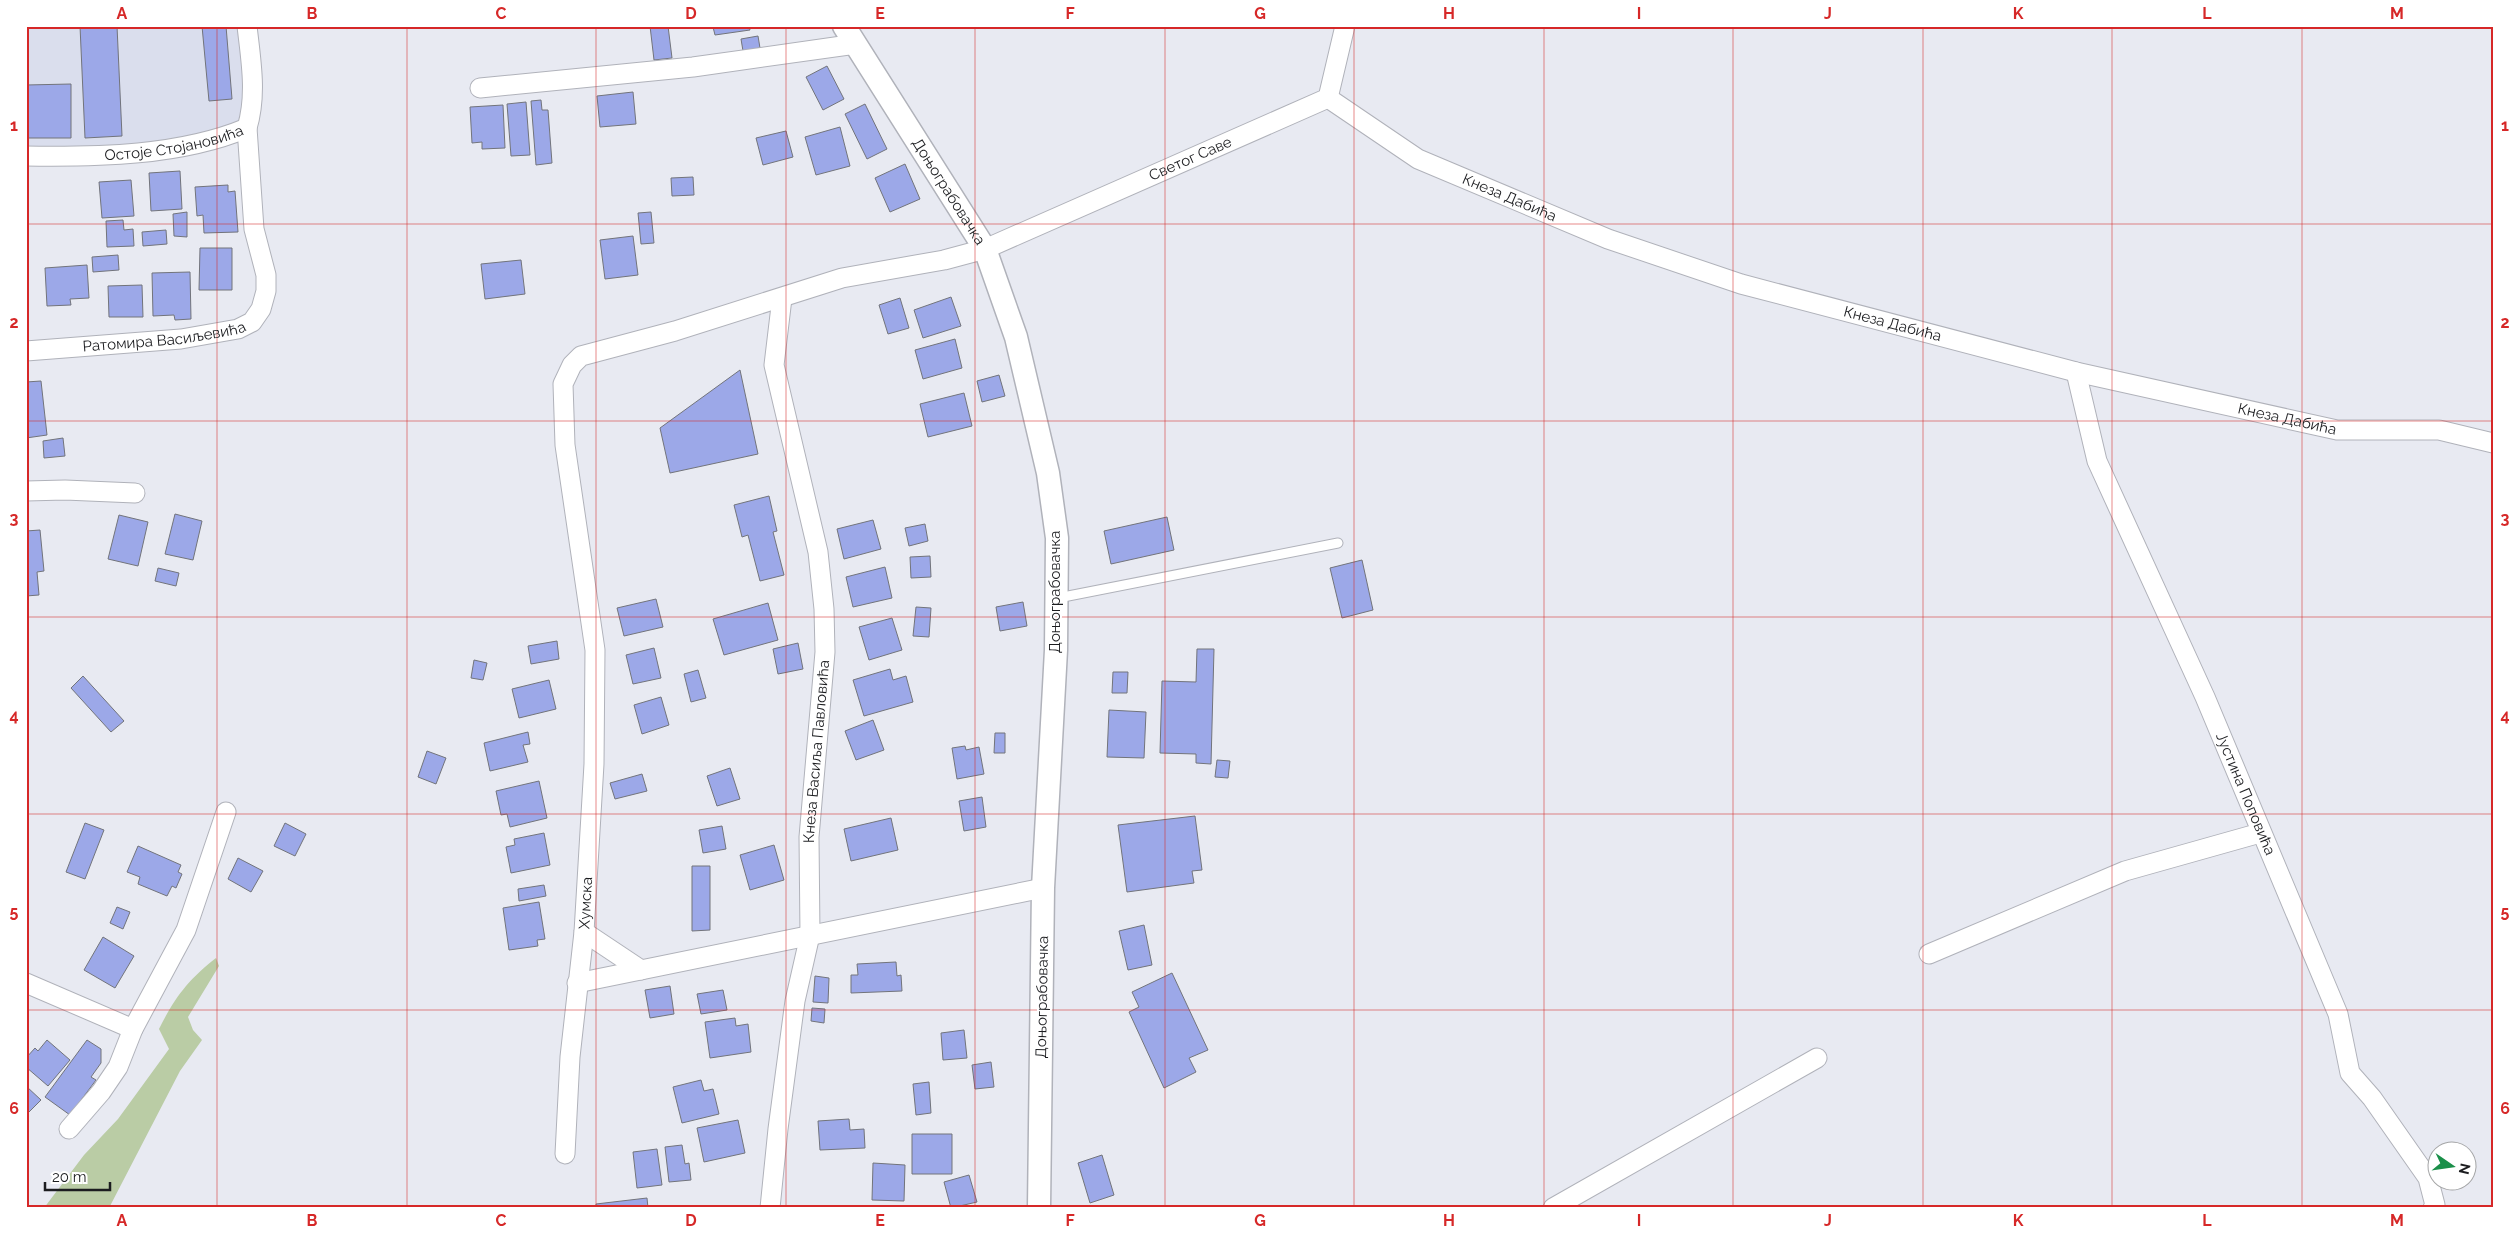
<svg xmlns="http://www.w3.org/2000/svg" width="2519" height="1234" viewBox="0 0 2519 1234" font-family="Raleway,sans-serif">
<rect width="100%" height="100%" fill="#e8eaf2"/>
<!-- built -->
<path fill="#dadeed" d="M26,26H247L252,113L226,137L26,156Z"/>
<!-- green -->
<path fill="#bacca5" d="M216,958L219,966L188,1017L193,1030L202,1040L180,1071L109,1208H44L84,1155L118,1119L169,1049L159,1029C175,997 188,980 216,958Z"/>
<!-- building -->
<path fill="#9ca8e8" stroke="#72747b" d="M80,26H117L122,136L85,138Z
M202,26H226L232,99L209,101Z
M650,26H668L672,58L654,60Z
M709,26H749L750,30L715,35L713,27Z
M758,36L760,48L743,51L741,39Z
M827,66L844,99L823,110L806,77Z
M71,84V138H26V85Z
M633,92L636,124L600,127L597,96Z
M541,100L542,110H548L552,163L536,165L531,101Z
M526,102L530,155L511,156L507,104Z
M865,104L887,149L867,159L845,114Z
M503,105L505,148L482,149V142L472,143L470,107Z
M840,127L850,166L816,175L805,137Z
M786,131L793,157L763,165L756,138Z
M905,164L920,199L890,212L875,178Z
M180,171L182,209L151,211L149,173Z
M693,177L694,195L672,196L671,178Z
M131,180L134,216L102,218L99,182Z
M228,185V192L235,191L238,232L204,233L203,215L197,216L195,187Z
M187,212V237L174,236L173,214Z
M651,212L654,243L641,244L638,213Z
M123,220L124,230L133,229L134,246L107,247L106,221Z
M166,230L167,244L143,246L142,232Z
M633,236L638,275L605,279L600,240Z
M200,248H232V290H199Z
M118,255L119,270L93,272L92,257Z
M521,260L525,294L485,299L481,264Z
M87,265L89,298L70,299L71,305L47,306L45,268Z
M190,272L191,319L175,320L174,315L153,316L152,273Z
M142,285L143,317H109L108,286Z
M951,297L961,326L923,338L914,310Z
M900,298L909,328L888,334L879,305Z
M955,339L962,368L923,379L915,350Z
M740,370L758,454L670,473L660,428Z
M999,375L1005,396L982,402L977,381Z
M41,381L47,435L26,438V382Z
M964,393L972,426L928,437L920,404Z
M63,438L65,456L44,458L43,441Z
M769,496L777,531L773,532L784,575L760,581L748,535L742,537L734,505Z
M175,514L202,521L193,560L165,554Z
M119,515L148,522L138,566L108,559Z
M1167,517L1174,550L1111,564L1104,531Z
M873,520L881,549L844,559L837,529Z
M925,524L928,541L909,546L905,528Z
M40,530L44,571L37,572L39,595L26,596V531Z
M930,556L931,577L911,578L910,557Z
M1362,560L1373,610L1342,618L1330,568Z
M885,567L892,598L853,607L846,577Z
M158,568L179,573L176,586L155,581Z
M656,599L663,627L624,636L617,608Z
M1023,602L1027,626L1000,631L996,607Z
M768,603L778,640L724,655L713,619Z
M916,607L931,608L929,637L913,636Z
M892,618L902,650L869,660L859,627Z
M557,641L559,659L531,664L528,646Z
M798,643L803,669L778,674L773,649Z
M654,648L661,678L633,684L626,655Z
M1197,649H1214L1211,764L1196,763V754L1160,753L1162,681L1196,682Z
M474,660L487,663L483,680L471,678Z
M890,669L893,680L906,676L913,702L864,716L853,680Z
M698,670L706,698L691,702L684,674Z
M1113,672H1128L1127,693H1112Z
M83,676L124,721L111,732L71,688Z
M549,680L556,709L519,718L512,689Z
M661,697L669,725L642,734L634,705Z
M1109,710L1146,712L1144,758L1107,757Z
M873,720L884,750L856,760L845,731Z
M528,732L530,744L523,745L528,762L490,771L484,743Z
M995,733H1005V753H994Z
M965,746L966,750L979,747L984,774L957,779L952,748Z
M427,751L446,758L436,784L418,777Z
M1217,760L1230,761L1228,778L1215,777Z
M730,768L740,799L717,806L707,776Z
M642,774L647,791L615,799L610,783Z
M539,781L547,818L510,827L507,814L501,815L496,791Z
M982,797L986,827L964,831L959,801Z
M1195,816L1202,870L1192,871L1194,883L1127,892L1118,825Z
M891,818L898,850L851,861L844,829Z
M85,823L104,830L85,879L66,872Z
M285,823L306,834L295,856L274,846Z
M722,826L726,849L703,853L699,830Z
M544,833L550,865L511,873L506,847L515,845L514,839Z
M774,845L784,880L750,890L740,855Z
M138,846L181,865L178,872L182,874L176,888L172,886L167,896L138,884L140,877L127,872Z
M238,858L263,871L251,892L228,879Z
M692,866H710V930L692,931Z
M544,885L546,896L519,901L518,889Z
M539,902L545,939L537,940L538,946L509,950L503,908Z
M117,907L130,912L123,929L110,923Z
M1144,925L1152,965L1128,970L1119,931Z
M103,937L134,956L115,988L84,970Z
M896,962L897,976L901,975L902,991L851,993V975H858L857,964Z
M1172,973L1208,1050L1189,1058L1196,1072L1164,1088L1129,1012L1139,1007L1132,992Z
M815,976L829,978L828,1003L813,1002Z
M670,986L674,1014L650,1018L645,990Z
M723,990L727,1010L701,1014L697,994Z
M812,1008L825,1009L824,1023L811,1021Z
M735,1018L736,1026L748,1024L751,1052L710,1058L705,1022Z
M964,1030L967,1058L943,1060L941,1033Z
M47,1040L70,1060L48,1086L26,1067V1058L35,1048L38,1051Z
M87,1040L101,1049V1063L91,1077L96,1080L70,1115L45,1097Z
M991,1062L994,1087L975,1089L972,1065Z
M701,1080L704,1091L713,1089L719,1114L682,1123L673,1087Z
M929,1082L931,1113L916,1115L913,1084Z
M26,1086L41,1100L26,1115Z
M849,1119L850,1130L864,1129L865,1148L820,1150L818,1121Z
M738,1120L745,1153L704,1162L697,1128Z
M912,1134H952V1174H912Z
M682,1145L685,1164L689,1163L691,1180L669,1182L665,1147Z
M657,1149L662,1185L637,1188L633,1152Z
M1102,1155L1114,1195L1090,1203L1078,1163Z
M873,1163L905,1165L904,1201L872,1200Z
M969,1175L977,1202L951,1208L944,1182Z
M647,1198L648,1208H596V1204Z"/>
<g fill="none" stroke-linecap="round" stroke-linejoin="round">
<!-- service casing -->
<g stroke="#b0b2ba" stroke-width="11">
<path id="service" d="M1058,598L1338,543"/>
</g>
<!-- minor casing -->
<g stroke="#b0b2ba" stroke-width="21">
<g id="minor">
<path d="M480,88L693,67L856,44"/>
<path id="s1" d="M1328,98L1418,159L1608,239L1741,284L2076,372L2337,430H2439L2493,443"/>
<path id="s2" d="M26,156C98,157 180,156 247,128C257,95 251,61 247,26"/>
<path id="s3" d="M26,351L181,339L238,329L252,322L261,309L266,291V275L254,229L247,128"/>
<path id="s4" d="M2076,372L2097,461L2205,697L2338,1014L2350,1073L2372,1098L2428,1178L2435,1205L2433,1208"/>
<path d="M26,491L65,490L135,493"/>
<path d="M584,932L641,970"/>
<path d="M1929,954L2125,871L2260,833"/>
<path d="M26,983L133,1029"/>
<path d="M577,983L1043,888"/>
<path d="M69,1129L101,1092L118,1067L133,1029L186,930L226,812"/>
<path id="s5" d="M565,1154L570,1057L584,932L594,764L595,650L565,445L563,384L572,365L581,356L675,331L842,278L944,260L985,249L1328,98L1345,26"/>
<path id="s6" d="M770,1208L778,1129L795,1001L810,935L809,837L825,652L824,609L818,552L774,365L782,298"/>
<path d="M1553,1208L1817,1058"/>
</g>
</g>
<!-- tertiary casing -->
<g stroke="#b0b2ba" stroke-width="25">
<g id="tertiary">
<path id="s7" d="M844,26L985,249L1016,337L1048,473L1057,538L1056,650L1043,888L1039,1208"/>
</g>
</g>
<!-- service -->
<use href="#service" stroke="#fff" stroke-width="9"/>
<!-- minor -->
<use href="#minor" stroke="#fff" stroke-width="19"/>
<!-- tertiary -->
<use href="#tertiary" stroke="#fff" stroke-width="22"/>
</g>
<!-- grid -->
<path fill="none" stroke="#d62828" stroke-width="1" stroke-opacity="0.55" d="M217,26V1208M407,26V1208M596,26V1208M786,26V1208M975,26V1208M1165,26V1208M1354,26V1208M1544,26V1208M1733,26V1208M1923,26V1208M2112,26V1208M2302,26V1208M26,224H2493M26,421H2493M26,617H2493M26,814H2493M26,1010H2493"/>
<g text-anchor="middle" dominant-baseline="central" stroke-width="4" stroke-linejoin="round" paint-order="stroke">
<!-- street labels -->
<g font-size="15" fill="#1c1d20" stroke="#fff">
<text stroke="none"><textPath href="#s2" startOffset="149">Остоје Стојановића</textPath></text>
<text stroke="none"><textPath href="#s5" startOffset="1450">Светог Саве</textPath></text>
<text stroke="none"><textPath href="#s7" startOffset="196">Доњограбовачка</textPath></text>
<text stroke="none"><textPath href="#s1" startOffset="208">Кнеза Дабића</textPath></text>
<text stroke="none"><textPath href="#s1" startOffset="612">Кнеза Дабића</textPath></text>
<text stroke="none"><textPath href="#s3" startOffset="139">Ратомира Васиљевића</textPath></text>
<text stroke="none"><textPath href="#s1" startOffset="1018">Кнеза Дабића</textPath></text>
<text transform="translate(1055 592) rotate(-90)">Доњограбовачка</text>
<text stroke="none"><textPath href="#s6" startOffset="460">Кнеза Васиља Павловића</textPath></text>
<text stroke="none"><textPath href="#s4" startOffset="456">Јустина Поповића</textPath></text>
<text stroke="none"><textPath href="#s5" startOffset="252">Хумска</textPath></text>
<text transform="translate(1042 997) rotate(-89)">Доњограбовачка</text>
</g>
</g>
<!-- border -->
<rect width="2519" height="1234" fill="none" stroke="#ffffff" stroke-width="55"/>
<!-- north arrow -->
<g transform="translate(2452 1166) rotate(103)"><circle r="24" fill="#ffffff" stroke="#a4a5a6"/>
<path d="M0-4L9 19L0 12L-9 19Z" fill="#1a8f49"/>
<text y="-8" font-size="14" font-weight="bold" text-anchor="middle" fill="#1c1d20">N</text>
</g>
<!-- scale -->
<path d="M45 1182v8h65v-8" fill="none" stroke="#1c1d20" stroke-width="2.5"/>
<text x="52" y="1182" font-size="15" fill="#1c1d20" stroke="#ffffff" stroke-width="4" paint-order="stroke">20 m</text>
<rect x="28" y="28" width="2464" height="1178" fill="none" stroke="#d62828" stroke-width="2"/>
<g font-size="16" text-anchor="middle" font-weight="bold" fill="#d62828">
<text x="122" y="19">A</text>
<text x="312" y="19">B</text>
<text x="501" y="19">C</text>
<text x="691" y="19">D</text>
<text x="880" y="19">E</text>
<text x="1070" y="19">F</text>
<text x="1260" y="19">G</text>
<text x="1449" y="19">H</text>
<text x="1639" y="19">I</text>
<text x="1828" y="19">J</text>
<text x="2018" y="19">K</text>
<text x="2207" y="19">L</text>
<text x="2397" y="19">M</text>
<text x="14" y="131">1</text>
<text x="2505" y="131">1</text>
<text x="14" y="328">2</text>
<text x="2505" y="328">2</text>
<text x="14" y="524">3</text>
<text x="2505" y="524">3</text>
<text x="14" y="721">4</text>
<text x="2505" y="721">4</text>
<text x="14" y="917">5</text>
<text x="2505" y="917">5</text>
<text x="14" y="1114">6</text>
<text x="2505" y="1114">6</text>
<text x="122" y="1226">A</text>
<text x="312" y="1226">B</text>
<text x="501" y="1226">C</text>
<text x="691" y="1226">D</text>
<text x="880" y="1226">E</text>
<text x="1070" y="1226">F</text>
<text x="1260" y="1226">G</text>
<text x="1449" y="1226">H</text>
<text x="1639" y="1226">I</text>
<text x="1828" y="1226">J</text>
<text x="2018" y="1226">K</text>
<text x="2207" y="1226">L</text>
<text x="2397" y="1226">M</text>
</g>
</svg>
